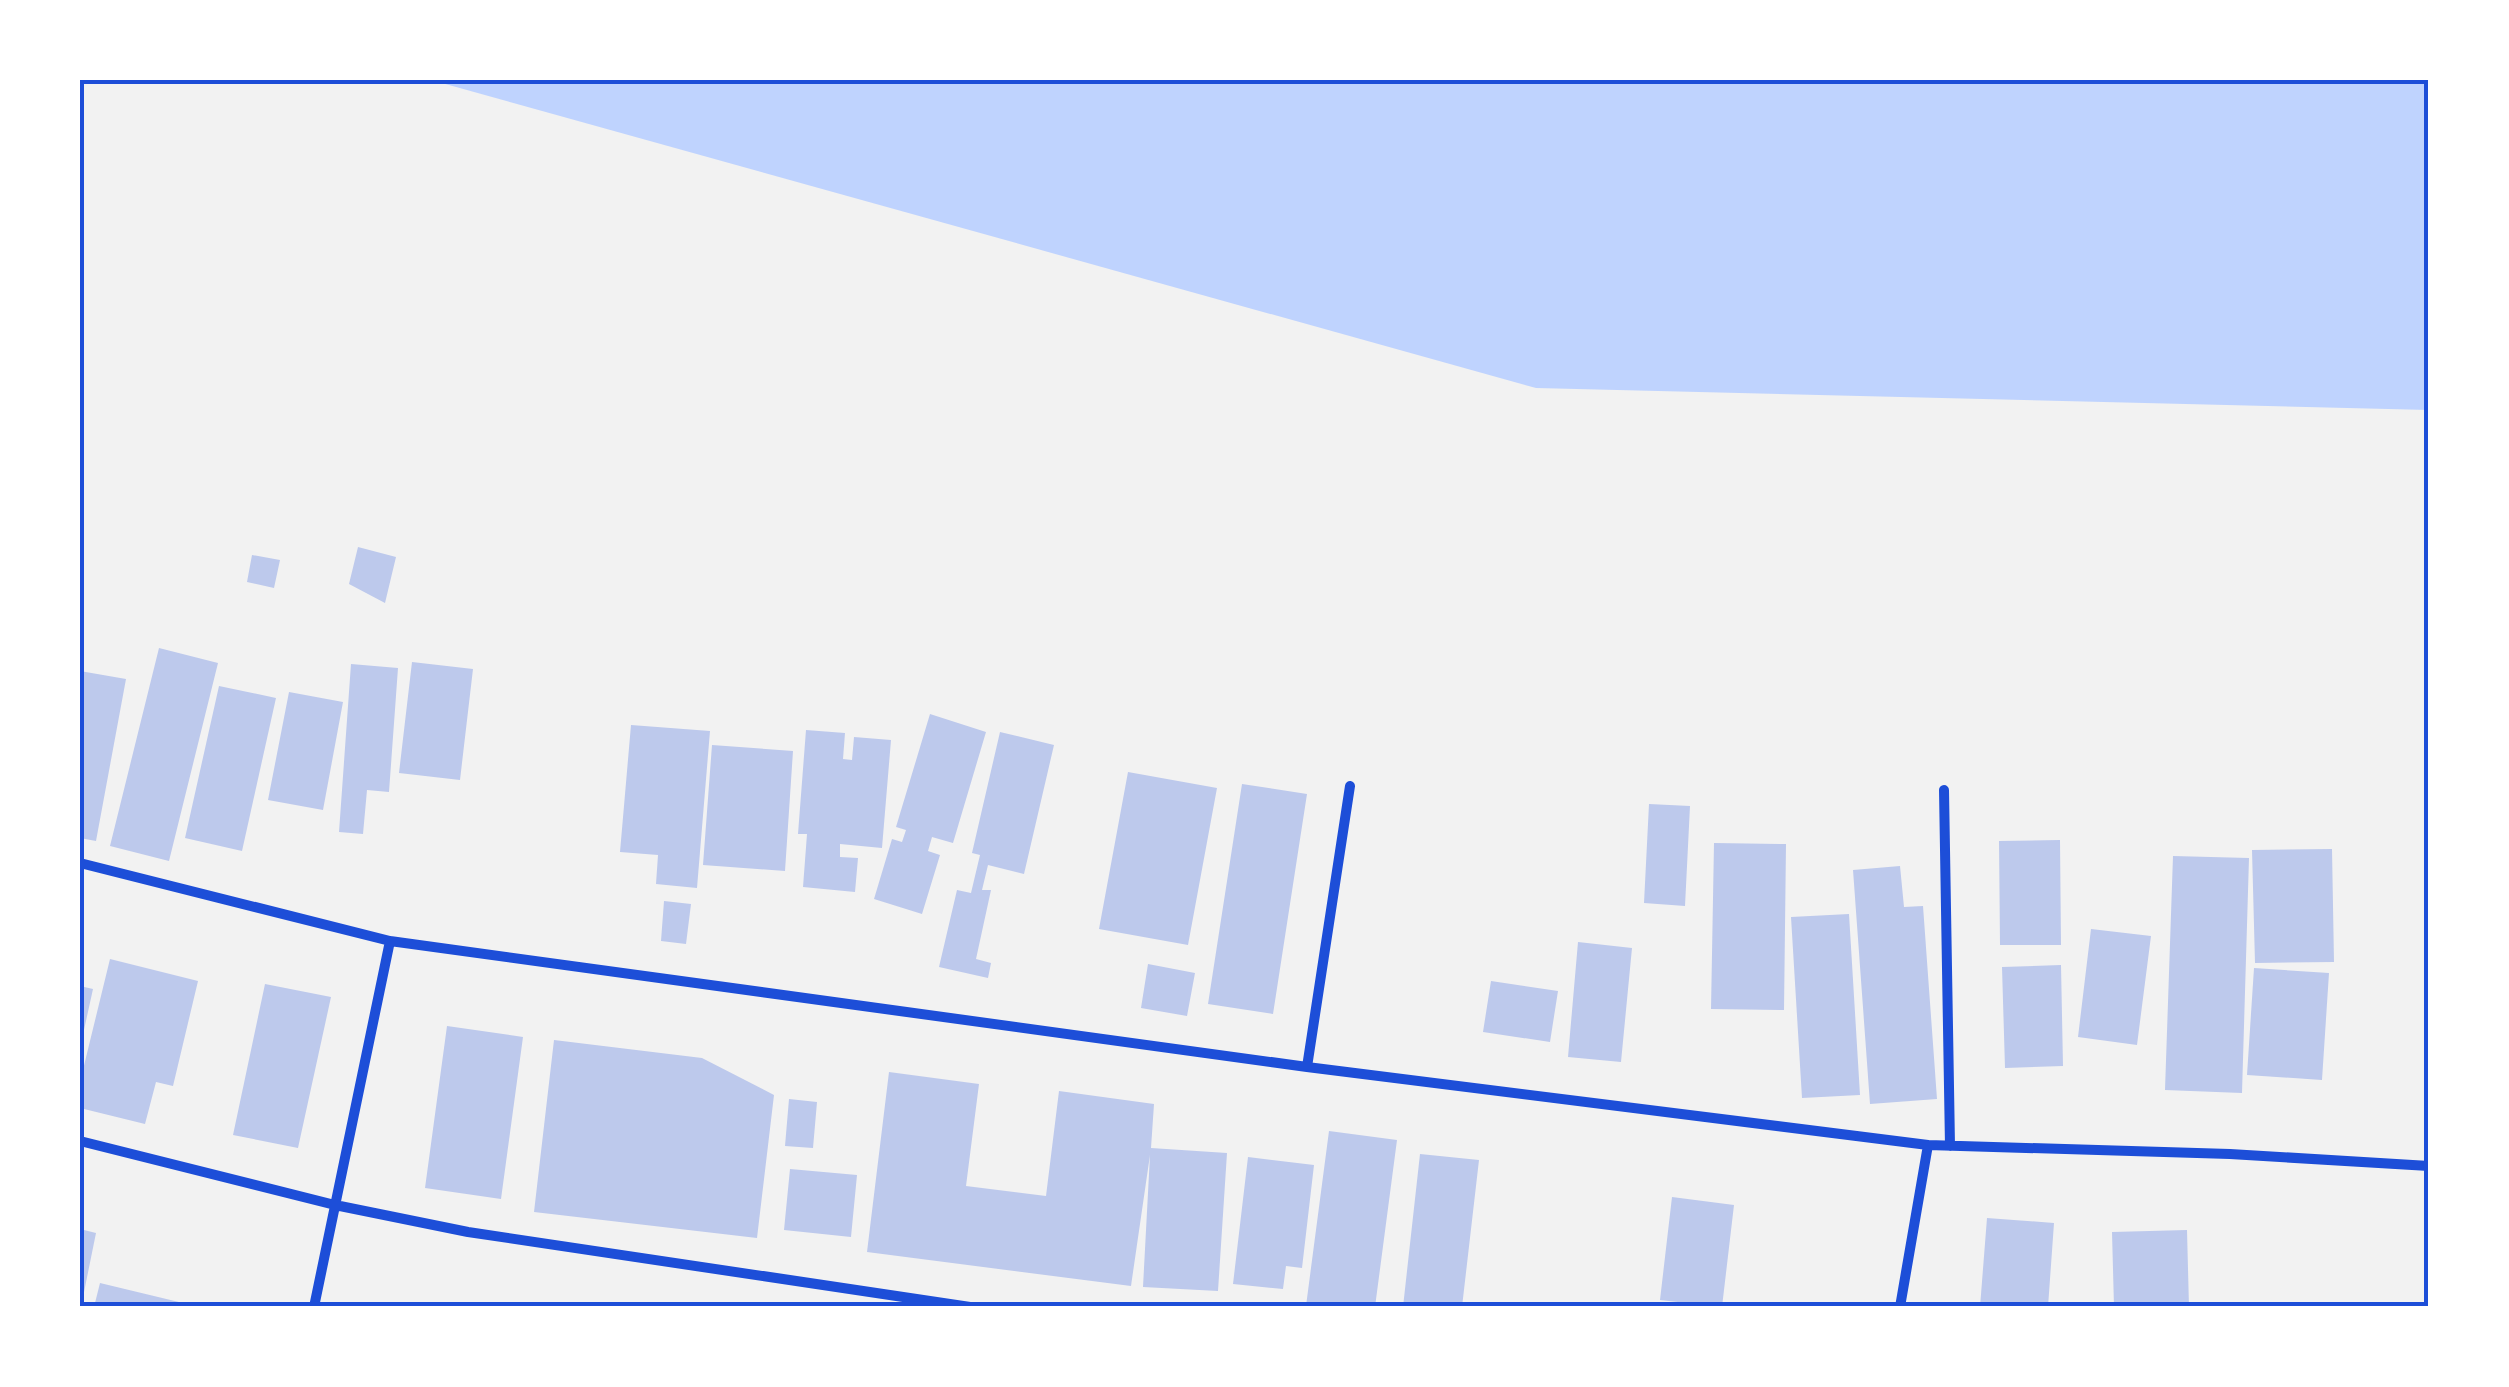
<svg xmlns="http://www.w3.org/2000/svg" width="2509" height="1387" viewBox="0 0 2509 1387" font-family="'PT Sans Narrow',sans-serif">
<rect width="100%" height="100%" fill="#f2f2f2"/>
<!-- water -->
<path fill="#bfd3fe" d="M431,80H2429V410L1536,388Z"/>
<!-- building -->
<path fill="#bdc9ec" d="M358,547L396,557L385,603L349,584Z
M252,555L280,560L274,588L247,582Z
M159,648L218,663L169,861L110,846Z
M412,662L473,669L460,780L399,773Z
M351,664L398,668L389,792L367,790L363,834L339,832Z
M80,671L126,679L96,841L80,838Z
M219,686L276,698L242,851L185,838Z
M289,692L343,702L323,810L268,800Z
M930,714L986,732L953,843L932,837L928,851L940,855L922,914L874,899L892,839L902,842L906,830L896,827Z
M631,725L710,731L697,888L656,884L658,855L620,852Z
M806,730L845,733L843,759L852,760L854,737L891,740L882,848L840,844V857L858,858L855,892L803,887L807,834H798Z
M1000,732L1054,745L1024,874L988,865L982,890H991L976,959L991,963L988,978L939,967L957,890L971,893L980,855L972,853Z
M712,745L793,751L785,871L703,865Z
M1128,772L1217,788L1188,945L1099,929Z
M1242,784L1307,794L1273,1014L1208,1004Z
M1649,804L1690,806L1685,906L1644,903Z
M2060,840L2061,945H2000L1999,841Z
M1714,843L1786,844L1784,1010L1711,1009Z
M2332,849L2334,962L2255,963L2252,850Z
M2173,856L2249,858L2242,1093L2165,1090Z
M1900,866L1904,907L1923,906L1937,1099L1870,1104L1853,870Z
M664,901L691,904L686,944L661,941Z
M1849,914L1860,1095L1802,1098L1791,917Z
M2091,929L2151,936L2137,1045L2078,1037Z
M1578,942L1632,948L1621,1062L1568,1057Z
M110,959L198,981L173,1086L156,1082L145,1124L80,1108V1082Z
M1148,964L1195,973L1187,1016L1141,1008Z
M2061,965L2063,1066L2005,1068L2002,967Z
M2254,968L2329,973L2322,1080L2247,1075Z
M1491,981L1558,991L1550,1042L1483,1032Z
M265,984L331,997L298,1148L233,1135Z
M80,986L93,989L82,1039H80Z
M447,1026L523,1037L501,1199L425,1188Z
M554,1040L702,1058L774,1095L757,1238L534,1212Z
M889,1072L979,1084L966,1186L1046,1196L1059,1091L1154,1104L1151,1148L1227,1153L1218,1291L1143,1287L1150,1155L1131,1286L867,1252Z
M789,1099L817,1102L813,1148L785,1146Z
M1329,1131L1397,1140L1375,1307L1306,1306Z
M1420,1154L1479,1160L1462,1307H1403Z
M1248,1157L1314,1165L1302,1268L1286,1266L1283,1289L1233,1284Z
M790,1169L857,1175L851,1237L784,1230Z
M1672,1197L1734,1205L1722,1307L1660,1300Z
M1987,1218L2054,1223L2048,1307H1980Z
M80,1229L96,1233L82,1302L80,1301Z
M2187,1230L2189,1307H2114L2112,1232Z
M100,1283L183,1303L182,1307H94Z"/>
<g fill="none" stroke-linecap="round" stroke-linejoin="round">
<!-- minor -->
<path stroke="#1d4ed8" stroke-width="10" d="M1944,790L1950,1146
M80,863L390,941L1307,1067L1928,1145L2230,1154L2429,1166
M1307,1067L1350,786
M80,1141L335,1205L468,1232L970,1307
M314,1307L390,941
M1900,1307L1928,1145"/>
</g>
<!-- border -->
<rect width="2509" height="1387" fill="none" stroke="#ffffff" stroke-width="165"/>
<rect x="82" y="82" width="2344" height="1222" fill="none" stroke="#1d4ed8" stroke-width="4"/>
</svg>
